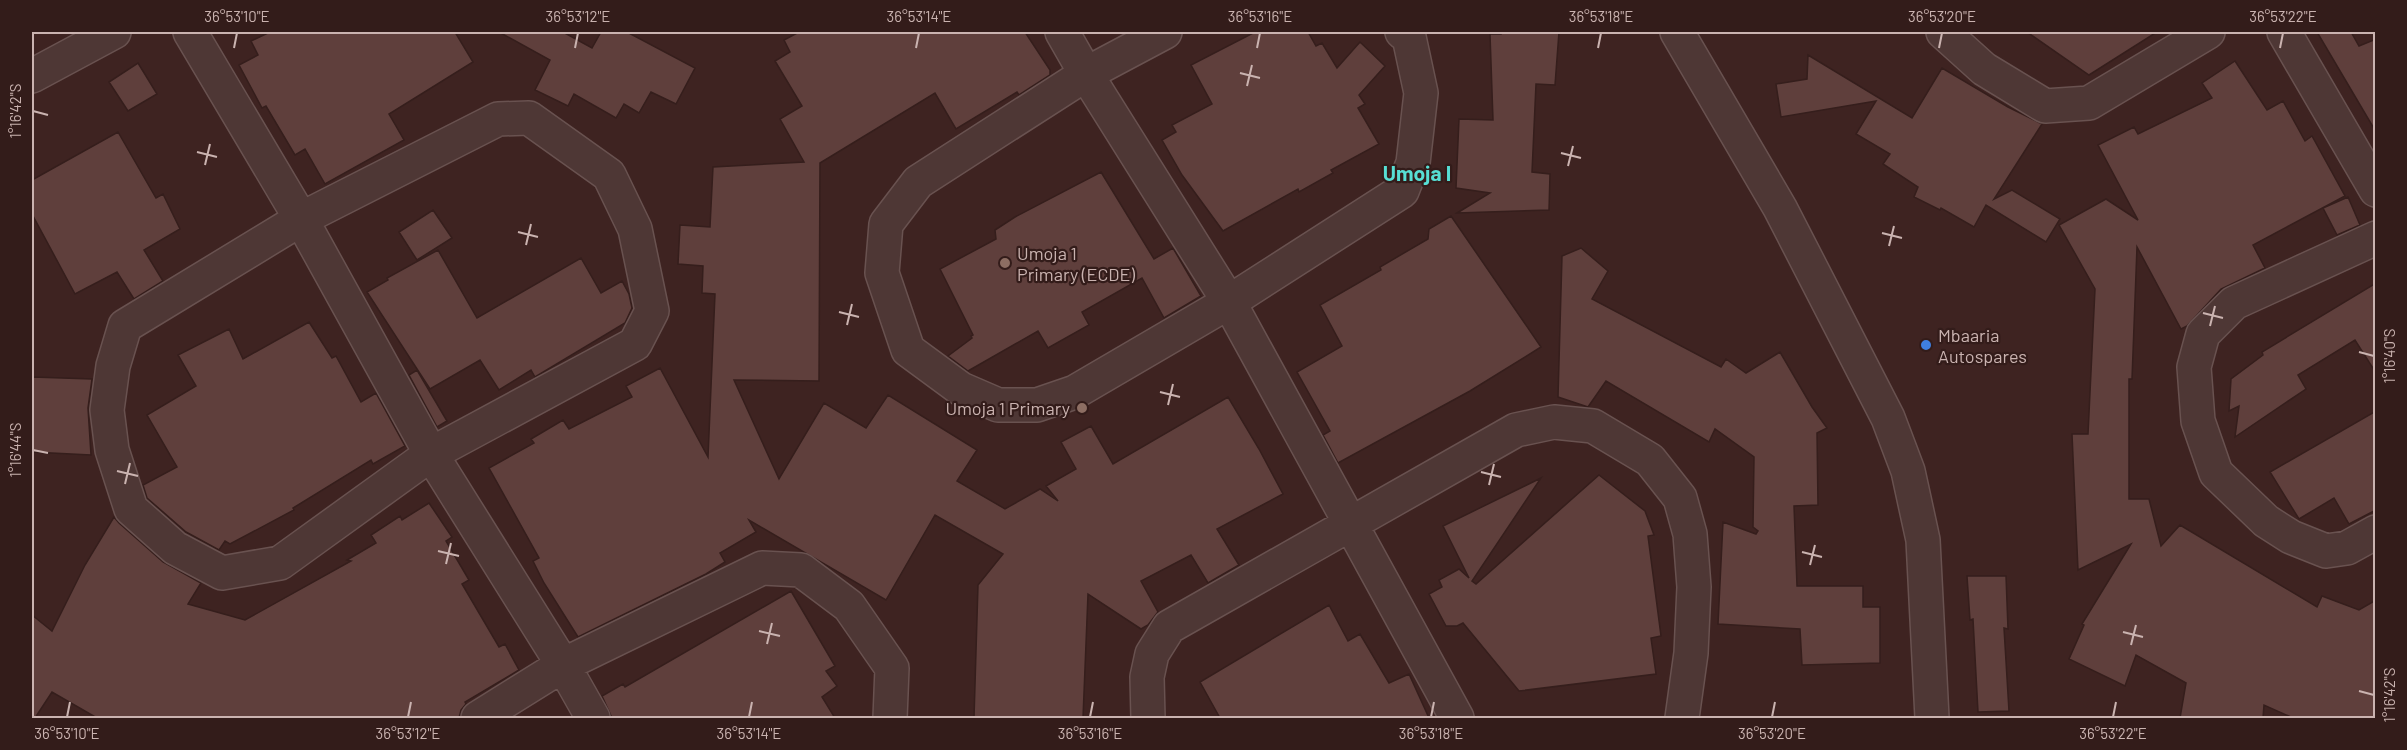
<svg xmlns="http://www.w3.org/2000/svg" width="2407" height="750" viewBox="0 0 2407 750" font-family="Barlow,sans-serif">
<rect width="100%" height="100%" fill="#3e2321"/>
<!-- building -->
<path fill="#5f3f3c" stroke="#351e1c" stroke-width="1.5" d="M270,32H455L473,62L389,114L404,140L325,184L305,149L295,155L266,106L262,108L239,65L258,55L251,41Z
M499,32H563L592,48L601,32H627L695,68L676,104L651,92L639,113L624,104L616,118L574,94L568,106L535,90L550,60Z
M799,32H1025L1050,70V75L1019,95L1017,92L956,129L935,93L820,163L819,381L734,380L779,479L824,403L866,428L888,395L977,450L957,481L1005,509L1040,489L1058,501L1046,486L1076,469L1061,442L1091,426L1113,464L1228,397L1259,449L1283,494L1217,529L1239,565L1208,583L1191,555L1141,581L1158,612L1148,625L1141,629L1088,594L1083,718H974L978,585L1003,554L935,515L886,600L749,520L756,532L720,553L725,562L706,574L578,637L544,583L533,561L539,558L489,468L534,443L531,439L563,420L569,429L632,397L626,386L660,368L708,457L715,294L702,293L703,266L678,264L680,225L710,227L713,167L804,162L780,119L802,106L775,61L790,52L784,40Z
M1255,32H1308L1316,46L1322,43L1337,68L1360,42L1385,66L1359,95L1365,104L1358,108L1379,144L1331,170L1333,173L1299,192L1298,189L1223,231L1182,175L1162,140L1176,132L1172,125L1212,104L1191,65Z
M1501,32H1559L1555,85L1536,84L1532,172L1550,174L1549,210L1457,213L1490,193L1456,188L1459,119L1493,120L1490,34H1501Z
M2027,32H2157L2089,75Z
M2317,32H2351L2359,46L2376,39V132Z
M1808,55L1912,118L1942,68L2008,107L2042,124L1994,199L2012,190L2060,219L2046,242L1986,205L1974,227L1941,208L1940,210L1914,197L1918,187L1883,164L1890,154L1856,134L1876,101L1781,117L1776,84L1807,79Z
M2235,61L2267,110L2283,101L2305,141L2312,136L2345,196L2253,245L2265,268L2221,289L2187,326L2181,329L2137,247L2132,379H2129V499H2149L2161,546L2180,525L2317,607L2322,596L2359,610L2376,600V718H2293L2264,705L2263,718H2180L2186,683L2136,655L2125,686L2069,659L2084,625L2082,624L2131,544L2078,570L2072,434H2088L2095,289L2059,225L2106,199L2138,220L2098,145L2134,127L2138,134L2212,98L2202,83Z
M138,63L157,94L128,111L109,82Z
M118,132L156,198L163,194L180,229L144,250L163,281L134,299L117,272L75,294L32,214V180Z
M1101,172L1154,259L1173,248L1201,296L1164,318L1142,278L1082,312L1089,325L1048,348L1038,331L968,371L948,356L972,338L971,336L973,335L940,269L996,239L995,230L1015,217Z
M2348,197L2360,225L2337,235L2323,208Z
M433,210L452,238L417,260L399,232Z
M1451,216L1541,347L1470,391L1338,463L1323,435L1330,431L1297,372L1342,346L1320,305L1381,270L1380,267L1428,239L1429,229Z
M1581,248L1608,271L1592,299L1721,367L1726,359L1746,373L1780,352L1812,407L1827,428L1817,433L1818,505L1794,506L1797,586H1863V607H1880V663L1802,665L1800,629L1718,624L1723,522L1756,534L1758,531L1753,527L1754,457L1715,429L1709,442L1606,381L1588,407L1558,397L1562,256Z
M438,250L477,318L581,258L601,293L622,281L629,294L632,308L625,323L535,377L531,370L499,390L480,360L430,389L367,292L388,280L387,278Z
M2376,283V373L2355,340L2298,375L2306,389L2235,437L2239,406L2229,411L2231,379L2263,355L2262,352Z
M309,322L332,358L336,356L361,402L376,393L405,446L373,464L371,460L293,508L294,510L230,544L225,541L219,550L186,532L147,498L143,485L177,467L147,415L196,386L178,355L229,329L243,359Z
M417,370L447,421L437,427L409,375Z
M32,377L92,379L88,408L91,455L32,452Z
M2376,411V510L2349,524L2334,498L2299,519L2270,472Z
M1599,475L1645,511L1654,535L1648,536L1661,636L1651,638L1656,674L1519,691L1463,623L1457,626H1446L1429,594L1442,587L1439,580L1459,569L1469,578L1443,526L1541,478L1472,581L1476,584Z
M429,503L452,537L446,541L469,580L462,584L499,647L505,644L519,670L465,702L466,704L461,710L459,718H97L52,692L35,718H32V615L52,631L85,565L114,517L119,523L163,562L201,583L188,604L245,620L351,561L347,560L376,543L371,535L400,516L402,520Z
M1967,576H2006L2008,629L2004,628L2009,711L1978,712L1973,619L1970,620Z
M791,591L835,666L826,671L837,686L822,697L835,718H612L602,696L623,684L625,687Z
M1329,605L1348,641L1360,634L1389,683L1409,674L1429,718H1220L1200,682Z"/>
<g fill="none" stroke-linecap="round" stroke-linejoin="round">
<!-- minor casing -->
<g stroke="#695250" stroke-width="36">
<path id="minor" d="M190,32L301,219L431,454L563,665L593,718
M1062,32L1086,74L1229,302L1457,718
M1165,32L1086,74L918,182L886,224L882,273L908,350L961,389L998,405H1037L1075,392L1229,302L1402,191L1413,163L1421,93L1409,37L1402,32
M1943,32L1984,69L2045,106L2089,103L2208,32
M2284,32L2376,190
M32,76L114,32
M529,118L609,175L635,229L652,311L635,344L431,454L280,563L222,573L175,548L131,509L112,450L107,410L113,366L125,326L301,219L498,119Z
M2376,238L2234,303L2203,334L2194,367L2198,421L2216,473L2266,521L2291,537L2326,551L2347,548L2376,532
M478,718L563,665L762,568L801,570L849,606L892,668L890,718
M1148,718L1147,677L1152,654L1169,627L1516,430L1554,422L1593,426L1650,460L1680,498L1690,534L1694,587L1691,653L1682,718"/>
</g>
<!-- tertiary casing -->
<g stroke="#695250" stroke-width="36">
<path id="tertiary" d="M1677,32L1780,208L1888,418L1908,471L1923,540L1932,718"/>
</g>
<!-- minor -->
<use href="#minor" stroke="#4e3735" stroke-width="33"/>
<!-- tertiary -->
<use href="#tertiary" stroke="#4e3735" stroke-width="33"/>
</g>
<!-- ticks -->
<path fill="none" stroke="#cab3b0" stroke-width="2" d="M234,48L237,33M575,48L578,33M916,48L919,33M1257,48L1260,33M1598,48L1601,33M1939,48L1942,33M2280,48L2283,33M1240,73L1260,78M1247,86L1252,65M33,111L48,115M197,152L217,157M1561,153L1581,158M205,165L210,144M1568,166L1573,146M518,232L538,237M1882,233L1902,238M526,245L531,224M1889,246L1894,226M839,312L859,317M2203,313L2223,318M847,325L852,304M2210,326L2215,306M2359,352L2374,356M1160,392L1180,397M1168,405L1173,384M33,450L48,453M117,471L138,476M1481,472L1501,477M125,484L130,463M1489,485L1494,464M438,551L459,556M1802,552L1822,557M446,564L451,543M1810,565L1815,545M759,631L780,636M2123,632L2143,637M767,644L772,623M2131,645L2136,625M2359,691L2374,695M67,717L70,702M408,717L411,702M749,717L752,702M1090,717L1093,702M1431,717L1434,702M1772,717L1775,702M2113,717L2116,702"/>
<!-- markers -->
<g fill="#8d6e63" stroke="#331c1a" stroke-width="2">
<circle cx="1005" cy="263" r="6"/>
<circle cx="1082" cy="408" r="6"/>
</g>
<circle fill="#3f7fe0" stroke="#331c1a" stroke-width="2" cx="1926" cy="345" r="6"/>
<g text-anchor="middle" dominant-baseline="central" stroke-width="4.5" stroke-linejoin="round" paint-order="stroke">
<!-- poi labels -->
<g font-size="18" fill="#cab3b0" stroke="#331c1a" text-anchor="start">
<text x="1017" y="253">Umoja 1<tspan x="1017" dy="21">Primary (ECDE)</tspan></text>
<text x="1938" y="335">Mbaaria<tspan x="1938" dy="21">Autospares</tspan></text>
<text x="1070" y="408" text-anchor="end">Umoja 1 Primary</text>
</g>
<!-- quarter labels -->
<g font-size="21" font-weight="bold" fill="#57ded4" stroke="#331c1a">
<text x="1417" y="172">Umoja I</text>
</g>
</g>
<!-- border -->
<rect width="2407" height="750" fill="none" stroke="#331c1a" stroke-width="66"/>
<rect x="33" y="33" width="2341" height="684" fill="none" stroke="#cab3b0" stroke-width="2"/>
<g font-size="15" text-anchor="middle" fill="#cab3b0">
<text x="237" y="22">36°53'10"E</text>
<text x="578" y="22">36°53'12"E</text>
<text x="919" y="22">36°53'14"E</text>
<text x="1260" y="22">36°53'16"E</text>
<text x="1601" y="22">36°53'18"E</text>
<text x="1942" y="22">36°53'20"E</text>
<text x="2283" y="22">36°53'22"E</text>
<text transform="translate(16 111) rotate(-90)" y="5">1°16'42"S</text>
<text transform="translate(2390 356) rotate(-90)" y="5">1°16'40"S</text>
<text transform="translate(16 450) rotate(-90)" y="5">1°16'44"S</text>
<text transform="translate(2390 695) rotate(-90)" y="5">1°16'42"S</text>
<text x="67" y="739">36°53'10"E</text>
<text x="408" y="739">36°53'12"E</text>
<text x="749" y="739">36°53'14"E</text>
<text x="1090" y="739">36°53'16"E</text>
<text x="1431" y="739">36°53'18"E</text>
<text x="1772" y="739">36°53'20"E</text>
<text x="2113" y="739">36°53'22"E</text>
</g>
</svg>
